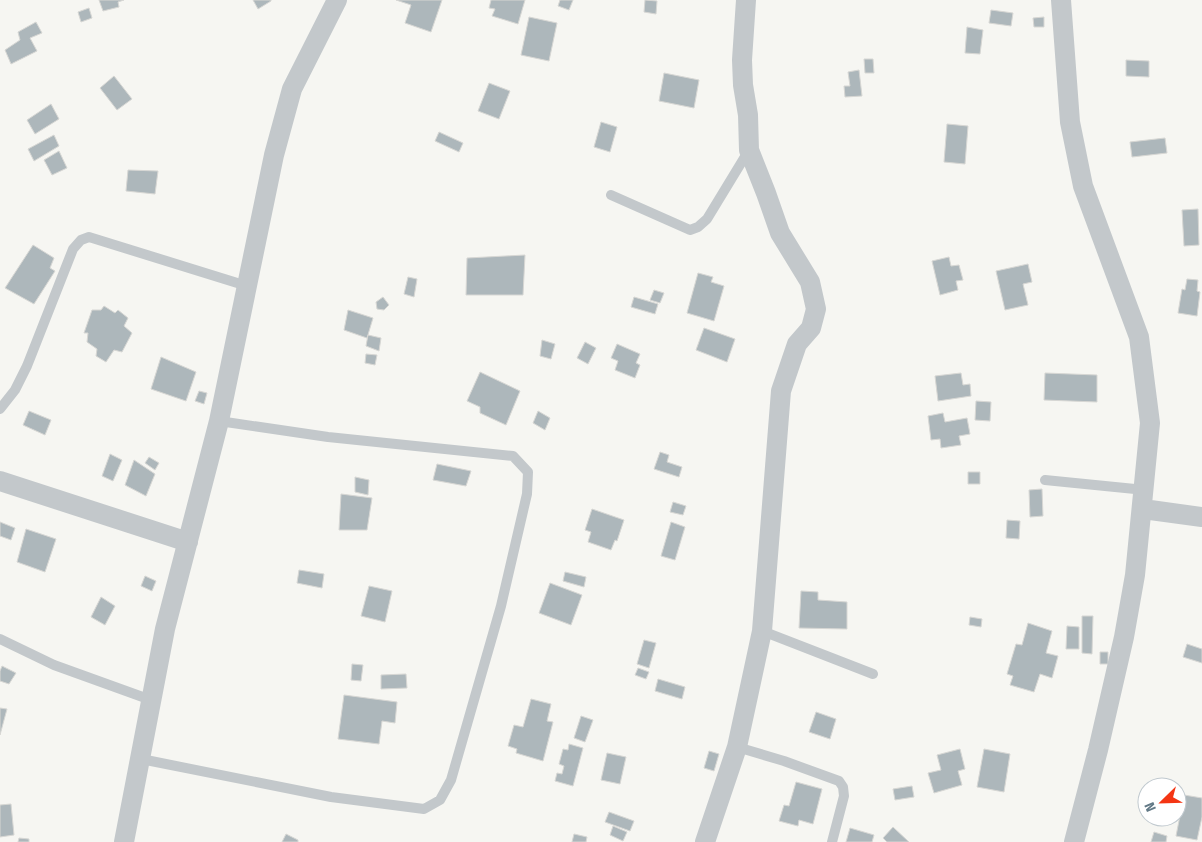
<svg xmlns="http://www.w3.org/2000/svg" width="1202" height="842" viewBox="0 0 1202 842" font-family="'Fira Sans Condensed',sans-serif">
<rect width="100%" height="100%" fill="#f6f6f2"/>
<!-- building -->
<path fill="#adb7bb" stroke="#d7d7d4" d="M99,0H124L118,2L119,7L103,11Z
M253,0H271V1L258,9Z
M396,0H442L431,32L405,23L411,5Z
M491,0H525L518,24L492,16L495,9L489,8Z
M560,0H573L569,10L558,6Z
M645,0L657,1L656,14L644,12Z
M89,8L92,18L81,22L78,12Z
M991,10L1013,13L1011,26L989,23Z
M529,17L557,23L549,61L521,55Z
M1044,17V27H1034L1033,18Z
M36,22L42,33L30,38L37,51L11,64L5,50L20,40L18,32Z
M967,27L983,30L980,54L965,53Z
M864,59H873L874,73H865Z
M1126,60L1149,61V77L1126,76Z
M859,70L862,96L845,97L844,86H850L848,72Z
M664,73L699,80L694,108L659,101Z
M114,76L132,99L117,110L100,88Z
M489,83L510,91L499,119L478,111Z
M51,104L59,119L35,134L27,120Z
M601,122L617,127L610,152L594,147Z
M947,124L968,126L965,164L944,162Z
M439,132L463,143L459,152L435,141Z
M54,135L59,146L34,161L28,149Z
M1165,138L1167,153L1132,157L1130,142Z
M59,151L67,168L52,175L44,160Z
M128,170L158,171L155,194L126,191Z
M1198,209L1199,245L1184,246L1182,210Z
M33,245L54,258L50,268L55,271L34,304L5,288Z
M525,255L523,295H466L467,258Z
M949,257L951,266L959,265L963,280L956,281L958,290L940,295L932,261Z
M1028,264L1032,282L1023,284L1028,305L1005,310L996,271Z
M698,273L713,277L711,282L724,286L714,321L687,313Z
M408,277L417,279L414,297L404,294Z
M1187,279L1198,280L1197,291L1200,292L1197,316L1178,313L1182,289L1185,290Z
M654,290L664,293L660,303L650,300Z
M383,297L389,305L384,310L377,309L376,302Z
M634,297L658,304L655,314L631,307Z
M104,306L115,313L118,310L128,318L124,326L132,333L122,352L114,350L106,362L96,356L97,349L87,342L88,333H84L92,310H101Z
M348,310L373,318L367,338L344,330Z
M704,328L735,339L727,362L696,350Z
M368,335L381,338L379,351L366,346Z
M542,340L555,344L551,359L540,356Z
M585,342L596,348L588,364L577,358Z
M617,344L640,354L636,363L640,365L635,378L615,370L618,361L611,358Z
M366,354L377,355L375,365L365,363Z
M161,357L196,372L186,401L151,389Z
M480,372L520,391L506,425L480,413V407L467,401Z
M961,373L963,385L970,384L971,396L938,401L935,376Z
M1045,373L1097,375V402L1044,400Z
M199,391L207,393L204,404L195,401Z
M976,401L991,402L990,421L975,420Z
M29,411L51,420L45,435L23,425Z
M538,411L550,418L545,430L533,423Z
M943,413L945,422L967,418L970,434L959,436L961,445L941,448L940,439L931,440L928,416Z
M660,452L669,455L667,462L682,467L679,477L654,469Z
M110,454L122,460L113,481L102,476Z
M149,457L159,463L155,470L145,463Z
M134,460L155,474L146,496L125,485Z
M437,464L471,471L466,486L433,480Z
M968,472H980V484H968Z
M355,477L369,480L368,495L355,492Z
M1042,489L1043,516L1030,517L1029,490Z
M341,494L372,498L367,530H339Z
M673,502L686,506L683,515L670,512Z
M592,509L624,520L617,541L615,540L611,550L588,542L591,532L585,530Z
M1007,520L1020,521L1019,539L1006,538Z
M0,522L15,528L11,540L0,536Z
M671,522L685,527L675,560L661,556Z
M26,529L56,539L45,572L17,562Z
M299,570L324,574L322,588L297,583Z
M565,572L586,577L584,587L563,581Z
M145,576L156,581L152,591L141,586Z
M550,583L582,595L571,625L539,613Z
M369,586L392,591L385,622L361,616Z
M801,591L818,592V600L847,602V629L799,628Z
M101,597L115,606L105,625L91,617Z
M1082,616H1093L1092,654L1082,653Z
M970,617L982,619L981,627L969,625Z
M1028,623L1052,631L1046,653L1058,656L1052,678L1040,674L1034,692L1010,685L1013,676L1007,674L1016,644L1022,645Z
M1067,626L1079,627V649H1066Z
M644,640L656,643L649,668L637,664Z
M1187,644L1202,649V663L1183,657Z
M1100,652H1108V664H1100Z
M352,664L363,665L361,681L351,680Z
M2,666L16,673L9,684L0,681V671Z
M638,668L649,672L646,679L635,675Z
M406,674L407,688L381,689V675Z
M658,679L685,687L682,699L655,691Z
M344,695L397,702L395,723L382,721L379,744L338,739Z
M531,699L551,704L547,721L553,722L543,761L516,753L517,749L508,746L514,725L523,727Z
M0,708L7,709L0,735Z
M816,712L836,719L830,739L809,732Z
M581,716L593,720L585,742L574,738Z
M569,744L583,748L573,786L555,781L557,773L562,774L564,766L559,764L563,749L568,750Z
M960,749L965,769L958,771L962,785L934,793L928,773L941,770L937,755Z
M984,749L1010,754L1004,792L977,787Z
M709,751L719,754L714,771L704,768Z
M607,753L626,757L620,784L601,780Z
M796,782L822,789L813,824L799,820L798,826L779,821L784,805L789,806Z
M912,786L914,797L895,800L893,789Z
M1184,795L1202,798V817L1197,840L1176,836Z
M11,804L14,835L0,837V805Z
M609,812L634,821L630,831L605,822Z
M613,826L627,832L623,841L610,835Z
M893,827L909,842H887L883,838Z
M850,828L874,835L872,842H846Z
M1154,832L1167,836L1166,842H1151Z
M286,834L298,840V842H282Z
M574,834L587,837L586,842H572Z
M19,838L29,839V842H18Z"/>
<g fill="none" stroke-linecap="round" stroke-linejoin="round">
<!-- lane -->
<path stroke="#c3c8cb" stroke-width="10" d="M611,195L690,230L698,227L707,219L749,150
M0,409L15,390L27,366L73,249L81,240L89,237L247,286
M1045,480L1145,490
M762,631L873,674
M0,639L54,665L151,700
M737,747L784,761L839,781L843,787L844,796L832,842
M141,759L331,797L424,809L440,800L451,780L501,606L527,494L528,472L513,456L328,437L219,421"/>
<!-- street -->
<path stroke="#c3c8cb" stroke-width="20" d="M1061,0L1070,122L1083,186L1139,337L1150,423L1135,575L1124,637L1098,750L1074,842
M0,481L188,542
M1143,509L1202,517
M124,842L165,629L219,421L274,155L292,89L337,0
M705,842L737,747L762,631L781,391L797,344L811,328L816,309L810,282L780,233L766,193L749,150L748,115L743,85L742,60L746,0"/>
</g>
<!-- north arrow -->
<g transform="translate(1162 802) rotate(247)"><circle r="24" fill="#ffffff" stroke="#c0c9cf"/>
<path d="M0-4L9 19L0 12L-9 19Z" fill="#f43513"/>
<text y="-8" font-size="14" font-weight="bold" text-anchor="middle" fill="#627986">N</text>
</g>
</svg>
